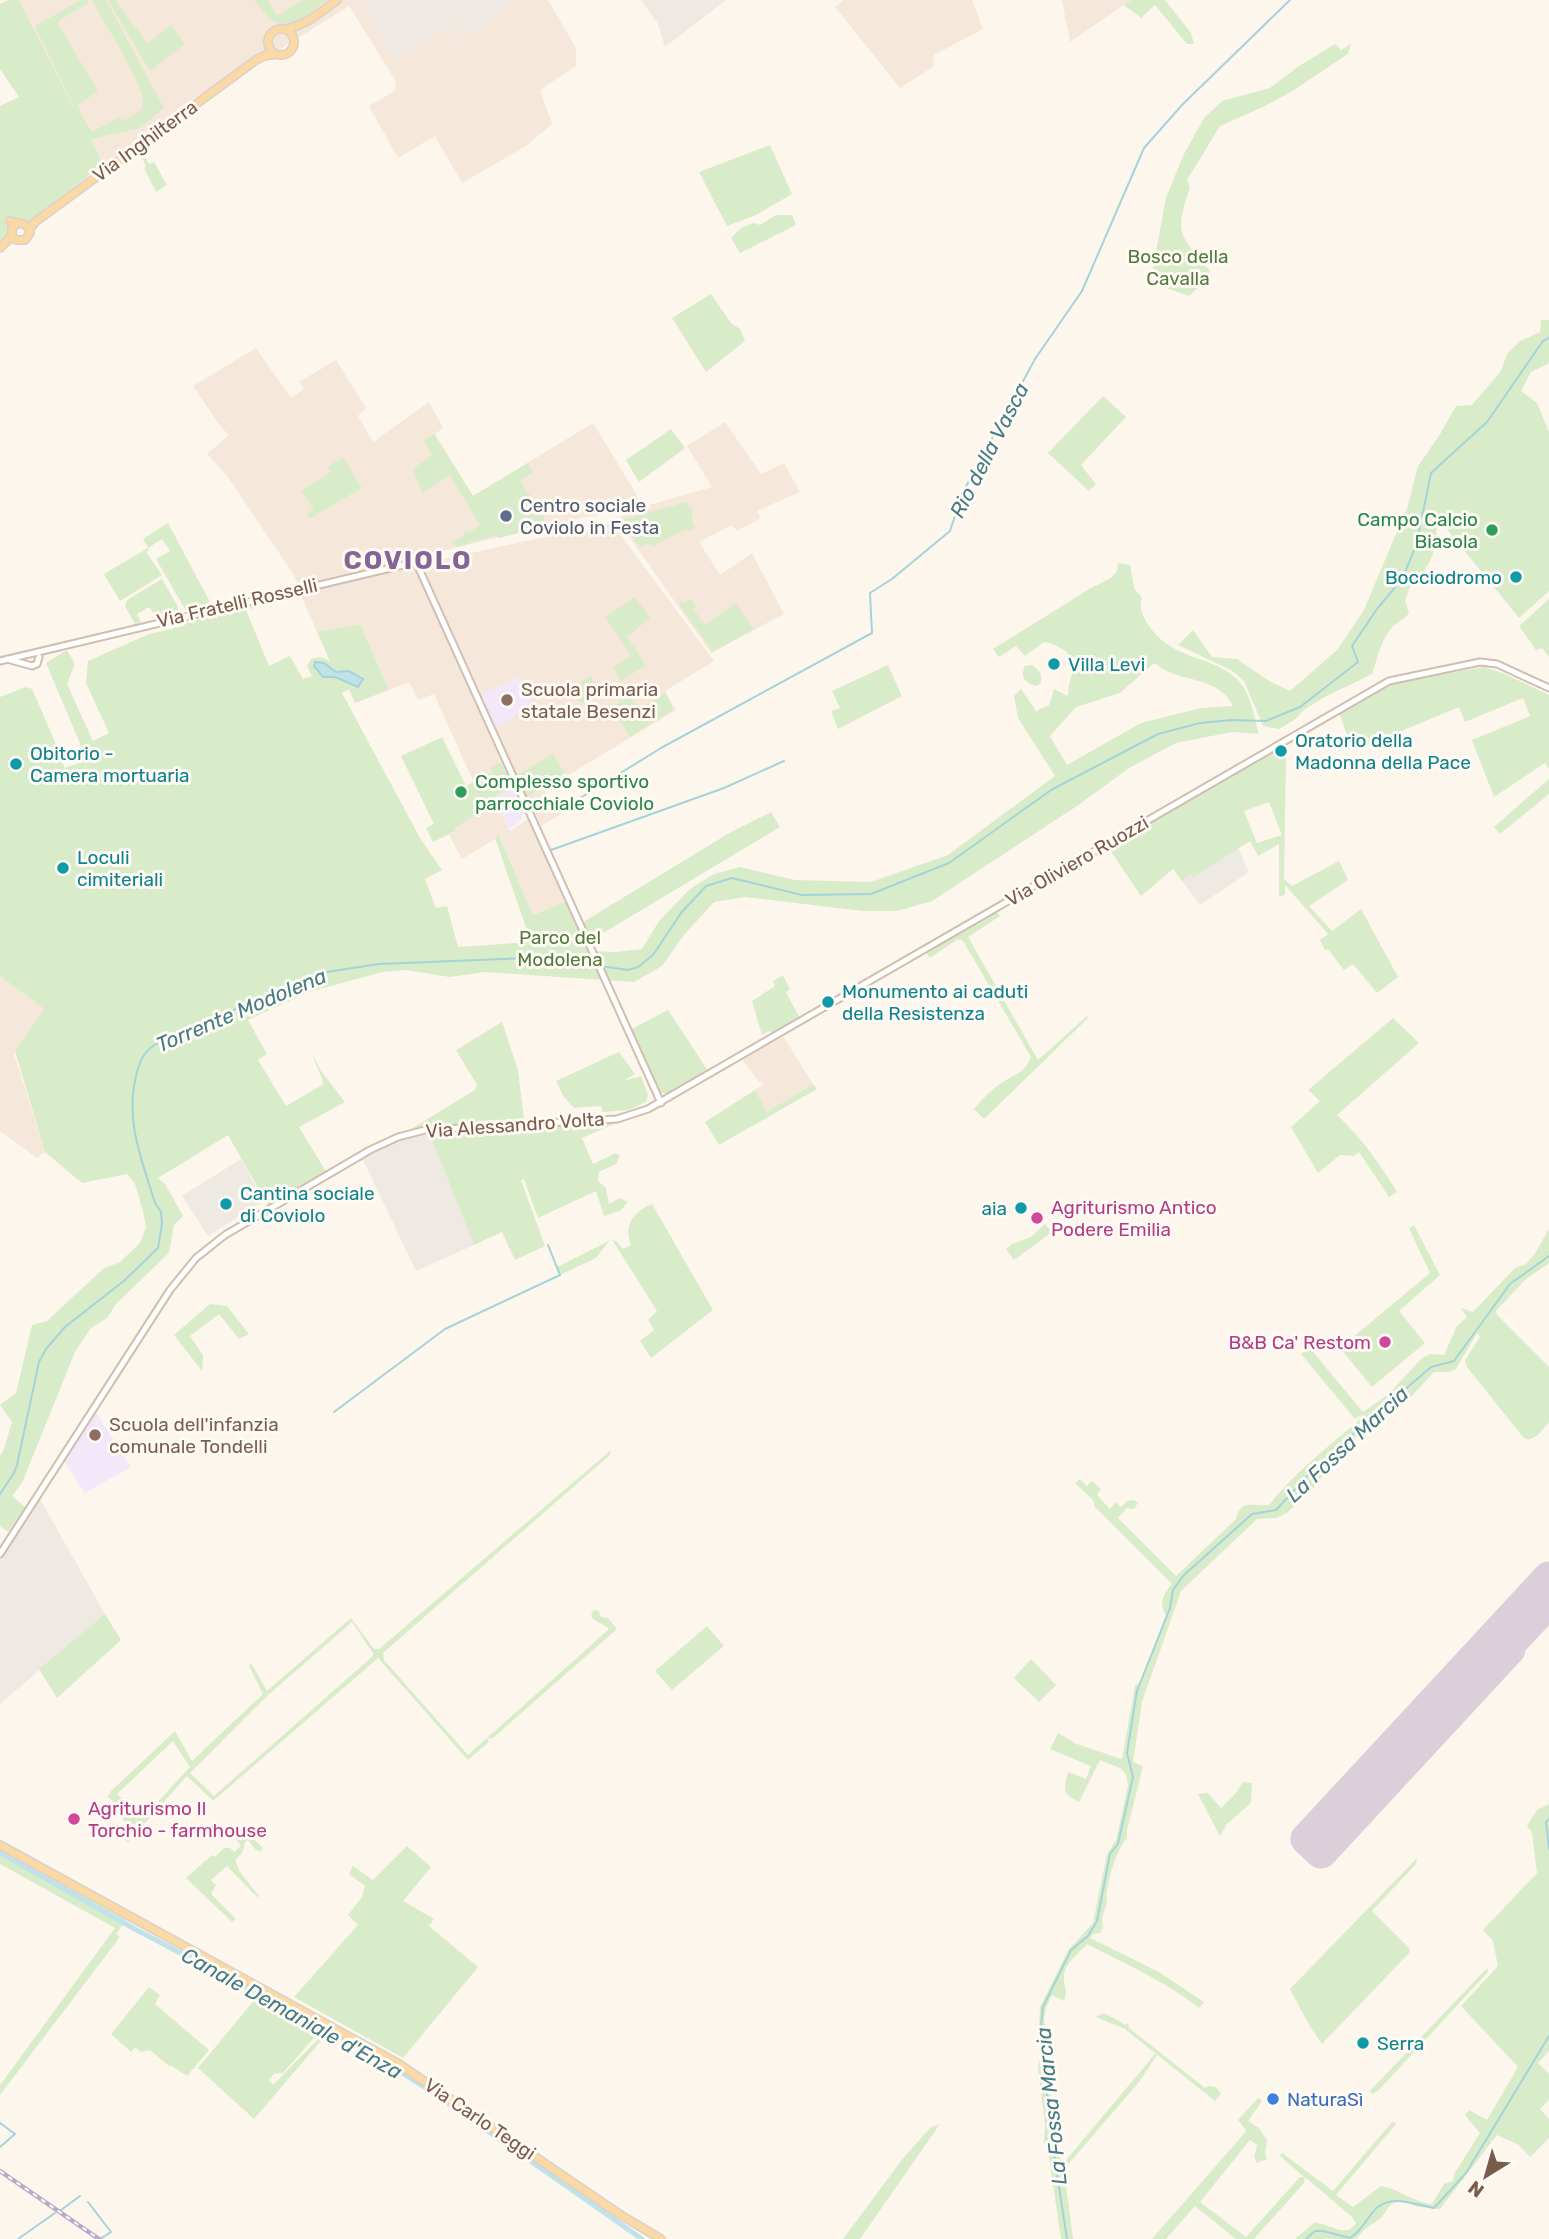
<svg xmlns="http://www.w3.org/2000/svg" width="1549" height="2239" viewBox="0 0 1549 2239" font-family="Rubik,sans-serif">
<rect width="100%" height="100%" fill="#fdf6ec"/>
<!-- residential -->
<path fill="#f5e8da" d="M19,0H548L576,48V66L540,90L552,124L526,146L462,183L435,136L398,158L369,106L396,90L395,80L349,6L266,58L187,102L145,137L103,165Z
M844,0H972L983,29L934,55L933,67L900,88L835,7Z
M1062,0H1131L1070,42Z
M256,348L291,398L304,389L299,382L336,360L366,408L358,416L373,442L429,402L443,428L435,434L473,496L593,423L635,492L642,507L570,520L298,586L294,575L227,476L207,454L229,435L220,426L193,386Z
M725,422L761,474L784,463L800,492L757,511L761,518L737,531L732,525L699,542L720,575L752,553L784,614L711,653L616,518L651,508L649,505L712,487L687,446Z
M609,523L614,526L714,661L665,691L676,710L567,776L553,753L516,776L421,564Z
M409,566L415,567L418,570L501,762L491,768L492,772L474,783L434,694L418,700L409,682L389,690L360,624L317,632L299,591Z
M543,787L556,812L559,811L561,814L541,826L528,797Z
M498,806L510,831L531,817L569,900L533,915L500,836L462,859L449,835L456,831L455,828L484,809L486,812Z
M0,976L44,1009L14,1054L45,1152L37,1158L0,1131Z
M781,1033L813,1084L767,1112L755,1090L764,1084L760,1083L740,1057Z"/>
<!-- industrial -->
<path fill="#efe9e4" d="M361,0H505L509,7L462,39L452,25L396,60Z
M641,0H726L665,47L658,24Z
M1238,848L1249,872L1200,905L1182,881L1192,875L1194,877Z
M428,1130L474,1245L416,1271L362,1158L397,1140L422,1134Z
M241,1159L264,1201L208,1236L182,1196Z
M36,1499H40L105,1614L0,1704V1554Z"/>
<!-- education -->
<path fill="#f3e8fa" d="M520,677L533,705L495,729L480,695Z
M514,788L524,812L520,822L510,829L494,797Z
M95,1411L131,1467L85,1493L64,1461Z"/>
<!-- green -->
<path fill="#d8ecc9" fill-rule="evenodd" d="M9,0H19L86,131L35,26L81,0H88V3L57,22L98,91L77,106L91,131L96,130L119,117L123,121C130,117 141,113 143,104C146,88 102,19 92,0H106L164,108L140,128L91,139L103,165L0,243V106L19,97L0,69V4Z
M108,0H115L147,43L171,25L185,44L150,71Z
M254,0H268L276,14H281L303,0H327C293,26 285,40 254,0Z
M1131,0H1165L1191,33L1194,44H1187L1155,5L1141,18L1124,5Z
M1335,44L1341,50L1351,44L1348,54L1294,90L1263,107L1220,126L1187,180L1190,187C1174,236 1179,233 1210,271L1205,281L1189,296L1157,285L1152,273L1166,198L1183,156L1204,118L1222,101L1270,88L1299,66Z
M770,145L792,194L756,215L727,226L699,172Z
M142,153L149,164L154,162L167,185L156,192L144,168L146,166L140,154Z
M776,215H792L796,225L740,253L731,238L741,228L753,223L760,225Z
M711,294L731,323L740,329L745,341L706,372L672,318Z
M1541,320H1549V363L1531,372L1521,391L1537,403L1549,432V591L1519,618L1437,517C1436,541 1437,554 1422,574L1415,573L1405,600L1409,613C1404,620 1397,622 1392,627C1381,640 1377,659 1372,674L1323,698L1305,709L1294,720L1279,729L1263,726L1244,681L1231,670L1178,645L1193,630L1212,657L1237,659L1269,681L1290,691L1337,650L1363,612L1408,506L1418,466L1439,436L1456,406L1472,405L1501,371L1507,354L1520,341L1540,332Z
M1103,396L1126,417L1081,465L1096,484L1089,491L1048,453Z
M671,429L685,448L639,482L626,460Z
M434,434L473,496L528,463L533,472L520,480L549,526L499,538L496,535L457,547L451,543L465,535L463,532L466,531L468,533L480,525L450,475L422,493L413,469L431,456L430,451L424,440Z
M343,457L362,488L309,519L307,515L314,510L301,491L331,472L328,467Z
M686,502L693,511L691,518L695,528L689,532L686,529L653,546L650,543L640,547L622,522L624,519Z
M168,523L211,604L186,611L156,559L170,551L162,539L148,548L149,550L146,552L162,575L120,601L104,574L148,548L143,539Z
M1118,563L1130,565L1134,588L1142,598C1139,608 1142,614 1147,623C1172,662 1209,653 1237,679C1251,693 1254,716 1259,734L1232,732L1176,743L1129,768L1077,806L932,901L897,911H863L745,897L714,902L684,935L662,966L634,982L485,972L450,977L406,970L382,972L309,992L248,1020L267,1054L258,1060L286,1106L324,1084L311,1052L321,1071L345,1102L299,1127L328,1175L270,1209L228,1135L158,1178L165,1184L183,1216L174,1225L169,1253L116,1304L107,1318L91,1328L75,1352L22,1483L12,1496L25,1507L8,1532L0,1526V1456L4,1449L12,1422L0,1405L16,1393L32,1325L47,1321L103,1269L120,1262L140,1243L146,1228L143,1211L135,1184L127,1174L82,1183L45,1152L15,1051L44,1009L0,976V697L26,687L32,689L59,751L57,753L65,768L87,760L46,663L67,650L75,664L67,684L93,741L109,733L86,683L88,661L149,634L183,626L182,623L238,610L240,606L299,591L301,596L246,610L269,666L290,656L303,679L312,676L307,666L311,659L320,657L330,661L317,632L360,624L389,690L355,703L349,689L342,693L420,838L442,870L425,879L436,908L447,906L458,947L531,942L495,838L499,835L533,915L569,900L580,924L731,832L771,812L780,827L588,942L592,951L616,952L642,949L659,921L690,889L714,874L740,867L795,880L871,882L948,855L1055,776L1018,718L1014,696L1021,689L1036,711L1049,705L1054,689L1068,696C1068,682 1072,678 1073,667C1074,652 1056,644 1044,642L1025,656L1016,646L999,657L993,649L1091,588L1111,578L1117,571ZM1154,663C1160,667 1167,672 1174,674C1196,681 1222,683 1233,706L1201,708L1141,723L1067,765L1050,736L1076,707L1120,693Z
M162,579L177,605L179,613L157,618L149,607L137,614L141,622L135,624L125,606L127,600Z
M635,597L650,618L627,637L646,665L621,681L613,667L631,656L605,617Z
M691,599L696,606L693,609L705,625L736,603L754,629L713,652L680,606L681,600L684,603Z
M1549,599V657L1542,648L1536,650L1519,626Z
M888,665L902,696L838,729L831,711L840,708L832,691Z
M1032,665C1039,670 1044,675 1040,684L1036,686C1025,683 1020,677 1025,666Z
M1484,667L1503,673L1549,695V769L1545,763L1494,797L1472,740L1530,716L1523,698L1465,722L1459,707L1353,751L1339,713L1395,683Z
M590,676L601,691L581,704L571,688Z
M665,693L674,709L630,737L615,712L598,722L596,717L627,697H630L638,710Z
M442,737L466,786L492,772L490,768L501,762L514,788L494,797L498,806L486,812L483,810L455,828L456,831L433,842L426,828L434,824L401,756Z
M1283,746L1286,757L1284,879L1292,886L1339,861L1348,880L1309,906L1332,931L1361,909L1398,977L1377,993L1353,964L1344,970L1328,949L1325,950L1320,940L1328,934L1285,885V894L1279,897V844L1258,856L1250,841L1194,877L1191,875L1182,881L1173,869L1141,896L1106,844L1192,794L1194,797ZM1269,802L1282,835L1257,843L1244,811Z
M553,753L565,773L526,798L516,776Z
M1549,779V794L1500,834L1494,827Z
M996,911L1000,916L968,937L1038,1060L1087,1016L1088,1018L984,1119L974,1109C982,1099 992,1089 1003,1082C1019,1071 1022,1076 1031,1057L963,941L958,939L930,958L926,952Z
M783,975L790,989L786,992L799,1017L772,1033L769,1031L762,1035L752,1001L775,986L773,981Z
M668,1010L710,1074L669,1094L662,1093L653,1087L628,1031Z
M1393,1018L1419,1043L1337,1115C1362,1138 1379,1163 1397,1192L1389,1197L1359,1152L1354,1156L1340,1155L1318,1173L1291,1127L1320,1101L1308,1090Z
M502,1022L518,1070L524,1119L480,1121L478,1126L500,1125L502,1129L571,1125L617,1119L619,1122L582,1138L593,1164L616,1153L620,1156L616,1164L599,1172L598,1181L606,1188L609,1204L620,1198L628,1202L620,1211L604,1216L596,1191L538,1218L524,1179L521,1180L545,1246L515,1260L502,1232L474,1245L428,1130L398,1137L475,1090L477,1085L456,1050Z
M619,1052L635,1074L623,1081L641,1076L648,1095L646,1102L629,1110L603,1112L601,1106L574,1108L564,1097L556,1081Z
M813,1084L817,1089L719,1145L705,1122L755,1090L767,1112Z
M652,1204L713,1310L651,1358L640,1341L654,1330L648,1320L657,1311L613,1241L610,1240L596,1258L560,1275L557,1267L611,1240L616,1241L623,1249L631,1245C623,1225 634,1211 652,1204Z
M1045,1224L1052,1232L1014,1260L1006,1249L1012,1244L1031,1237Z
M1414,1225L1440,1275L1399,1311L1425,1343L1372,1387L1340,1348L1430,1273L1409,1228Z
M1549,1229V1263L1525,1280L1496,1311L1497,1315L1549,1367V1422L1537,1436L1528,1440L1523,1437L1467,1367L1465,1360L1480,1337L1477,1333L1456,1369L1449,1372H1434L1409,1399L1400,1402L1380,1420L1364,1427L1347,1450L1336,1457L1314,1487L1287,1513L1276,1518L1257,1519L1181,1591L1142,1702L1133,1762L1143,1766L1127,1830V1838C1117,1847 1104,1890 1107,1903L1102,1918L1103,1928L1100,1933L1093,1934L1090,1938L1159,1972L1204,2002L1199,2008C1165,1981 1126,1964 1087,1944C1079,1953 1063,1965 1064,1978C1064,1989 1068,1989 1064,2001L1052,1995L1046,2008L1044,2020L1054,2131L1062,2165L1155,2054L1157,2055L1139,2082L1064,2169L1073,2239H1061L1049,2158L1044,2142L1045,2123L1038,2068L1040,2059L1039,2026L1040,2007L1069,1949L1093,1923L1107,1854L1116,1840L1128,1786L1126,1774L1120,1768L1100,1760L1079,1802C1061,1792 1064,1791 1068,1772L1086,1779L1091,1766L1050,1749L1058,1733L1077,1744L1122,1759L1135,1686L1140,1682L1166,1615C1158,1602 1164,1594 1172,1584L1094,1506V1501L1075,1483L1080,1479L1087,1486L1092,1481L1101,1489L1097,1495L1110,1509L1116,1502L1121,1507L1127,1501L1134,1500L1138,1503L1134,1509L1127,1508L1118,1518L1176,1576L1236,1519C1240,1498 1254,1507 1269,1505C1294,1473 1328,1447 1358,1421L1362,1414L1355,1419L1301,1354L1309,1347L1363,1412L1389,1394L1421,1359L1430,1354L1444,1355L1457,1326L1467,1317L1461,1308L1473,1312L1515,1268L1526,1264L1534,1255Z
M210,1304L227,1306L249,1334L239,1339L219,1314L190,1336L203,1355L202,1371L174,1335Z
M611,1450L610,1455L383,1653L384,1660L468,1755L608,1630V1628C602,1623 595,1622 591,1616L593,1611L598,1610L601,1617L608,1618L617,1629L493,1738L487,1739L489,1742L468,1760L378,1658L213,1801L187,1776L128,1842L117,1833L127,1823L116,1813L115,1803L107,1796L111,1794L110,1792L175,1731L192,1761L263,1694L249,1666L251,1663L267,1691L351,1618L374,1649H379ZM352,1622L373,1653V1656L214,1796L190,1773L267,1696ZM173,1741L190,1767L142,1819L117,1794Z
M105,1614L121,1640L57,1698L39,1669Z
M707,1626L724,1646L672,1690L655,1671Z
M1031,1659L1056,1685L1039,1702L1014,1678Z
M1243,1782L1252,1783L1251,1803L1227,1824L1220,1836L1198,1794L1208,1793L1221,1808L1235,1794Z
M1549,1804V2051L1538,2063L1549,2074V2100L1540,2109L1549,2119V2138L1530,2157L1519,2145L1497,2135L1440,2209L1418,2207L1401,2201L1391,2204L1381,2218L1364,2230L1356,2239H1295L1315,2222L1340,2230H1349L1356,2224L1352,2217L1305,2177L1304,2183L1254,2239H1236L1195,2206L1166,2239H1152L1242,2136L1246,2130L1238,2120L1258,2098L1262,2101L1248,2121L1259,2128L1267,2140L1265,2153L1267,2159L1257,2163L1254,2157L1257,2145L1250,2140L1200,2202L1246,2237L1300,2177H1304L1280,2156L1282,2153L1333,2191L1393,2121L1396,2124L1336,2195L1353,2207L1381,2186C1400,2189 1412,2202 1432,2204L1444,2184L1453,2181L1454,2174L1480,2133L1465,2115L1469,2110L1487,2120L1518,2067L1461,2006L1498,1966L1493,1941L1483,1930L1537,1873L1532,1832L1527,1826L1537,1810Z
M240,1831L247,1833L263,1848L261,1851L256,1850L248,1840L245,1842L242,1853L235,1860L240,1872L259,1896L257,1897L227,1866L211,1880L216,1885L211,1894L236,1919L232,1922L186,1878L212,1855L215,1857L224,1848H230L234,1852L241,1846L234,1837Z
M407,1846L431,1867L403,1901L434,1919L429,1926L478,1967L403,2058L294,1997L358,1925L348,1915L362,1897L365,1886L349,1874L353,1866L373,1880Z
M0,1850L126,1920L116,1934L120,1937L0,2095V2085L3,2081L115,1928L0,1864Z
M1417,1858L1416,1864L1372,1911L1410,1949L1409,1953L1322,2044L1309,2025L1290,1989Z
M1487,1968L1488,1972L1378,2091L1372,2094L1370,2091Z
M149,1987L160,1995L155,2004L209,2050L187,2076L172,2066L170,2067L150,2050L141,2052L135,2047L131,2052L111,2034Z
M256,1998L320,2031L283,2073L274,2074L269,2080L273,2085L324,2033L326,2035L254,2119L198,2068Z
M1104,2013L1126,2025L1128,2023L1129,2028L1205,2088L1208,2086L1216,2087L1221,2094L1215,2101L1125,2029L1096,2017Z
M940,2124L860,2239H843L904,2157L930,2128Z"/>
<!-- water -->
<path fill="#bfe3e8" stroke="#a5d3da" stroke-width="2" d="M315,662L324,663L336,672L349,671L363,679L358,687L335,677H323L314,666Z"/>
<g fill="none" stroke-linecap="round" stroke-linejoin="round">
<!-- stream -->
<path stroke="#a5d3da" stroke-width="2" d="M559,811L661,748L872,633L870,593L892,579L950,531L963,492L1035,359L1082,291L1144,148L1182,105L1290,0
M551,850L724,788L784,761
M600,966L628,970L638,967L653,955L681,913L706,886L732,878L802,895L871,894L949,863L1051,790L1158,734L1200,723L1231,720L1266,721L1300,707L1358,662L1352,646L1377,609L1402,579L1416,546L1431,473L1487,422L1543,341L1549,338
M334,1412L445,1329L560,1275L548,1245
M0,1494L14,1473L17,1465L39,1362L46,1349L65,1327L125,1280L158,1248L162,1224L161,1212L155,1203C142,1160 125,1122 136,1076C140,1059 144,1051 159,1042L320,973L379,964L526,958H556L595,965
M1549,1819L1546,1822L1549,1849
M0,2123L15,2134L0,2147
M88,2202L111,2232L100,2239
M61,2210L80,2196
M18,2239L55,2213
M1067,2239L1050,2129L1041,2026L1043,2007L1071,1950L1088,1936L1097,1921L1110,1854L1118,1844L1133,1777L1127,1753L1137,1691L1170,1608L1173,1590L1183,1576L1252,1514L1276,1510L1309,1474L1344,1442L1431,1367L1454,1361L1510,1284L1549,1256
M1306,2239L1315,2231H1323L1350,2238C1360,2232 1365,2222 1372,2213C1387,2192 1413,2204 1434,2208L1466,2173L1549,2036"/>
<!-- canal -->
<path stroke="#bfe3e8" stroke-width="5" d="M0,1853L133,1928L370,2053L426,2088L642,2239"/>
<!-- runway -->
<path stroke="#dbcfda" stroke-width="33" d="M1549,1578L1307,1839L1321,1852L1509,1649L1507,1646L1549,1601"/>
<!-- tertiary casing -->
<g stroke="#d1beb0" stroke-width="9">
<path id="tertiary" d="M7,659L32,666L37,664L39,657
M0,661L416,562L661,1103
M0,1554L170,1290L196,1258L225,1235L370,1150L398,1137L425,1130L617,1119L648,1109L1389,681L1480,662L1497,664L1549,688"/>
</g>
<!-- primary casing -->
<g stroke="#dad1cd" stroke-width="10">
<path id="primary" d="M268 42a13 13 0 1 1 26 0a13 13 0 1 1-26 0Z
M286,29C306,25 321,12 337,0
M10,221C18,224 28,221 30,233L25,240H16L12,236V228L17,224
M29,230L35,222L256,60L264,56L276,54
M0,248L12,236
M0,1845L399,2064L619,2214L661,2239"/>
</g>
<!-- tertiary -->
<use href="#tertiary" stroke="#fff" stroke-width="5"/>
<!-- primary -->
<use href="#primary" stroke="#fbd9a5" stroke-width="7"/>
<!-- rail casing -->
<g stroke="#b9a8c9" stroke-width="4.5">
<path id="rail" d="M0,2171L99,2239"/>
</g>
<!-- rail -->
<use href="#rail" stroke="#fffaf3" stroke-width="2" stroke-dasharray="5" stroke-linecap="butt"/>
</g>
<!-- markers -->
<circle fill="#5c6f8a" stroke="#fffaf3" stroke-width="2.5" cx="506" cy="516" r="7"/>
<g fill="#2e9e5b" stroke="#fffaf3" stroke-width="2.5">
<circle cx="1492" cy="530" r="7"/>
<circle cx="461" cy="792" r="7"/>
</g>
<g fill="#0f9aa8" stroke="#fffaf3" stroke-width="2.5">
<circle cx="1516" cy="577" r="7"/>
<circle cx="1054" cy="664" r="7"/>
<circle cx="1281" cy="751" r="7"/>
<circle cx="16" cy="764" r="7"/>
<circle cx="63" cy="868" r="7"/>
<circle cx="828" cy="1002" r="7"/>
<circle cx="226" cy="1204" r="7"/>
<circle cx="1021" cy="1208" r="7"/>
<circle cx="1363" cy="2043" r="7"/>
</g>
<g fill="#8d6e63" stroke="#fffaf3" stroke-width="2.5">
<circle cx="507" cy="700" r="7"/>
<circle cx="95" cy="1435" r="7"/>
</g>
<g fill="#d1479c" stroke="#fffaf3" stroke-width="2.5">
<circle cx="1037" cy="1218" r="7"/>
<circle cx="1385" cy="1342" r="7"/>
<circle cx="74" cy="1819" r="7"/>
</g>
<circle fill="#3f7fe0" stroke="#fffaf3" stroke-width="2.5" cx="1273" cy="2099" r="7"/>
<g text-anchor="middle" dominant-baseline="central" stroke-width="6" stroke-linejoin="round" paint-order="stroke">
<!-- street labels -->
<g font-size="19" fill="#7a5c4d" stroke="#fffaf3">
<text transform="translate(145 141) rotate(-36)">Via Inghilterra</text>
<text transform="translate(237 603) rotate(-13)">Via Fratelli Rosselli</text>
<text transform="translate(1077 861) rotate(-30)">Via Oliviero Ruozzi</text>
<text transform="translate(515 1125) rotate(-4)">Via Alessandro Volta</text>
<text transform="translate(480 2119) rotate(34)">Via Carlo Teggi</text>
</g>
<!-- park labels -->
<g font-size="19" fill="#537a41" stroke="#fffaf3">
<text x="1178" y="256">Bosco della<tspan x="1178" dy="22">Cavalla</tspan></text>
<text x="560" y="937">Parco del<tspan x="560" dy="22">Modolena</tspan></text>
</g>
<!-- service labels -->
<g font-size="19" fill="#4e5e75" stroke="#fffaf3" text-anchor="start">
<text x="520" y="505">Centro sociale<tspan x="520" dy="22">Coviolo in Festa</tspan></text>
</g>
<!-- leisure labels -->
<g font-size="19" fill="#27864d" stroke="#fffaf3" text-anchor="end">
<text x="1478" y="519">Campo Calcio<tspan x="1478" dy="22">Biasola</tspan></text>
<text x="475" y="781" text-anchor="start">Complesso sportivo<tspan x="475" dy="22">parrocchiale Coviolo</tspan></text>
</g>
<!-- culture labels -->
<g font-size="19" fill="#0d838f" stroke="#fffaf3" text-anchor="start">
<text x="1502" y="577" text-anchor="end">Bocciodromo</text>
<text x="1068" y="664">Villa Levi</text>
<text x="1295" y="740">Oratorio della<tspan x="1295" dy="22">Madonna della Pace</tspan></text>
<text x="30" y="753">Obitorio -<tspan x="30" dy="22">Camera mortuaria</tspan></text>
<text x="77" y="857">Loculi<tspan x="77" dy="22">cimiteriali</tspan></text>
<text x="842" y="991">Monumento ai caduti<tspan x="842" dy="22">della Resistenza</tspan></text>
<text x="240" y="1193">Cantina sociale<tspan x="240" dy="22">di Coviolo</tspan></text>
<text x="1007" y="1208" text-anchor="end">aia</text>
<text x="1377" y="2043">Serra</text>
</g>
<!-- education labels -->
<g font-size="19" fill="#785e54" stroke="#fffaf3" text-anchor="start">
<text x="521" y="689">Scuola primaria<tspan x="521" dy="22">statale Besenzi</tspan></text>
<text x="109" y="1424">Scuola dell'infanzia<tspan x="109" dy="22">comunale Tondelli</tspan></text>
</g>
<!-- hotel labels -->
<g font-size="19" fill="#b23c85" stroke="#fffaf3" text-anchor="start">
<text x="1051" y="1207">Agriturismo Antico<tspan x="1051" dy="22">Podere Emilia</tspan></text>
<text x="1371" y="1342" text-anchor="end">B&amp;B Ca' Restom</text>
<text x="88" y="1808">Agriturismo Il<tspan x="88" dy="22">Torchio - farmhouse</tspan></text>
</g>
<!-- shop labels -->
<g font-size="19" fill="#366cbe" stroke="#fffaf3" text-anchor="start">
<text x="1287" y="2099">NaturaSì</text>
</g>
<!-- water labels -->
<g font-size="21" font-style="italic" fill="#437c86" stroke="#fffaf3">
<text transform="translate(989 450) rotate(-63)">Rio della Vasca</text>
<text transform="translate(241 1010) rotate(-23)">Torrente Modolena</text>
<text transform="translate(1347 1444) rotate(-43)">La Fossa Marcia</text>
<text transform="translate(292 2013) rotate(29)">Canale Demaniale d'Enza</text>
<text transform="translate(1051 2106) rotate(-96)">La Fossa Marcia</text>
</g>
<!-- district labels -->
<g font-size="26" font-weight="bold" letter-spacing="2" fill="#846695" stroke="#fffaf3">
<text x="408" y="560">COVIOLO</text>
</g>
</g>
<!-- north arrow -->
<g transform="translate(1486 2176) rotate(217)" stroke="#fffaf3" stroke-width="5" paint-order="stroke">
<path d="M0-5L12 26L0 18L-12 26Z" fill="#7a5c4d"/>
<text y="-10" font-size="19" font-weight="bold" text-anchor="middle" fill="#7a5c4d">N</text>
</g>
</svg>
